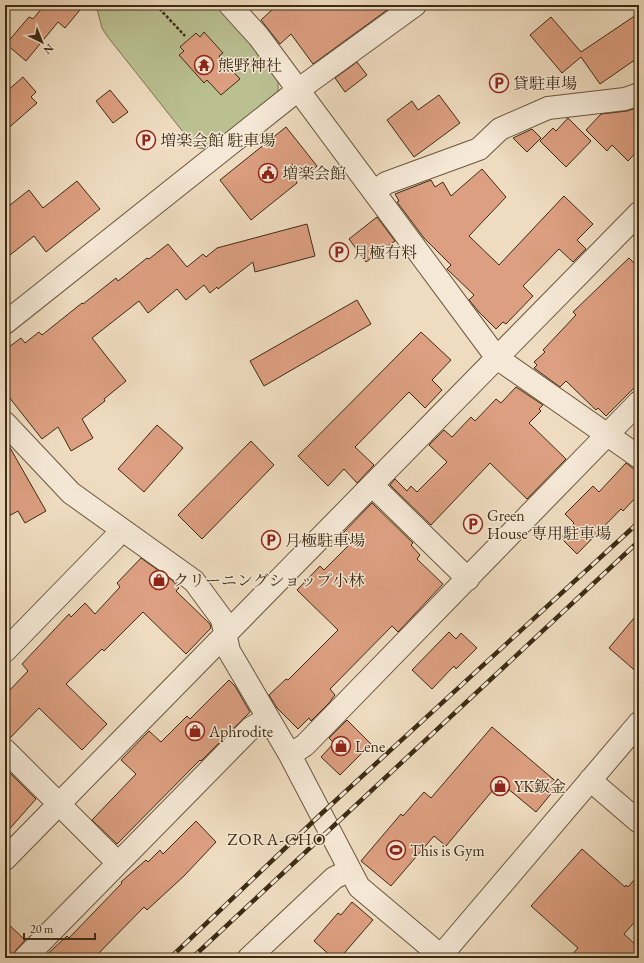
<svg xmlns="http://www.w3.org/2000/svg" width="644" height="963" viewBox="0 0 644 963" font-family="'EB Garamond','Noto Serif JP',serif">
<rect width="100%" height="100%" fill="#efdcc0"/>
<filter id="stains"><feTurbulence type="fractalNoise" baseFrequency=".005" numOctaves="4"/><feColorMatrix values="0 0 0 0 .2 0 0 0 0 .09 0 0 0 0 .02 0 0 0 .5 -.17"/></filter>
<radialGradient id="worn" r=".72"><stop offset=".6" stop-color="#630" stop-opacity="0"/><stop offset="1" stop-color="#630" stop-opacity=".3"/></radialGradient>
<!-- green -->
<path fill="#bac092" stroke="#7c7652" d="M96,5H218C237,27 261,49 276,75C279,81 278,87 278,94L209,149L198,148L191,142L107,36L102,28Z"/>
<!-- building -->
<path fill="#dc9f81" stroke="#3d2b13" d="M38,5H84L65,28L58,22L26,61L6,44L29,17L33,19L42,8Z
M277,5H394L313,64L291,34L280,44L261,20Z
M639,13V57L600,84L581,57L562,73L530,35L551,17L581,52Z
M204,32L223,53L219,56L240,79L221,95L207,80L204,83L179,55L184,51L180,47L196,33L200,37Z
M357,62L367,75L345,92L335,78Z
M23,77L36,92L31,97L37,103L5,131V93Z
M110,90L128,112L113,123L96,101Z
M439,95L460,123L414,157L387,120L412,101L418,110Z
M639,107V149L628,161L612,145L607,151L586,130L601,114L627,111Z
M568,118L591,141L566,167L540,141L553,128L556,131Z
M286,127L317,166L303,178L292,164L297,183L251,220L220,180Z
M532,129L541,138L527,152L513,138Z
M482,169L506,197L469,236L499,265L564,196L593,224L577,240L586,249L573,262L559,249L523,286L533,296L506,324L503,322L496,329L479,312L469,300L474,295L447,269L451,265L424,238L397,202L399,201L395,194L431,180L435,187L443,182L451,196Z
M77,181L100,209L46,252L34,236L5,259V209L29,190L43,208Z
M377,217L395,241L366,262L349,239Z
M307,224L315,256L255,272L253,262L218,289L217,287L210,293L204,285L186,300L177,289L148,313L139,301L92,338L126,381L104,399L105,401L82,419L93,438L71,451L58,427L42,439L5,392V350L21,338L25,343L39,332L42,335L82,303L83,304L116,278L118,281L147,258L149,259L168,244L187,267L203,254L206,257L217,248Z
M629,258L639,268V383L606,416L598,408L596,410L566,381L560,387L534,368L537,365L534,362L545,352L543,350L576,315L573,312Z
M357,300L371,324L264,386L250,361Z
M421,332L451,360L432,380L442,390L425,408L409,392L355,447L374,465L357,483L344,469L328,486L298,456Z
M516,387L543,405L539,409L541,411L529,423L566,459L527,499L490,463L431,525L390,485L395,479L407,491L411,486L417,492L447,462L429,445L444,430L452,437L471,417L475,421L496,399L501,403Z
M157,425L183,448L144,492L118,469Z
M5,441L9,446L46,511L25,523L18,511L5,518Z
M251,441L274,465L202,539L178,515Z
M626,463L639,473V494L623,511L621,509L577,554L561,538L574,523L565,514L593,486L599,492Z
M372,503L413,543L411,545L420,555L417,559L443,584L398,632L392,626L330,689L335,695L329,703L311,721L309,718L298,729L277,708L269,695L286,679L288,680L338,630L297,590L320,566L324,570L352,542L343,533Z
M141,558L173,581L179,588L176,591L210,624L211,628L186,654L143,612L104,651L102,649L66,684L107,724L82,750L39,708L9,739L5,738V695L28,671L22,664L69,614L71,617L85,603L95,614L120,587L117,583Z
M639,612V674L609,648Z
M449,632L456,639L461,633L477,648L456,669L454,666L432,689L412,670Z
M229,680L235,686L250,712L201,761L200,760L117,844L92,820L136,774L121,760L149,731L161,742L187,716L190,719Z
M347,720L371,744L340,775L321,757L334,743L329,738Z
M492,727L559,784L536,812L507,788L500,795L493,790L446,846L434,836L391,886L361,861L401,814L403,816L424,792L431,798Z
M5,768L36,799L5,834Z
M196,821L216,842L184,876L147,910L144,907L94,958H43L67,936L69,938L122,883L121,882L146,860L148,862L160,850L163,854Z
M582,849L625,887L626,885L628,887L639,874V917L624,934L639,948V958H569L578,948L531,906Z
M352,902L373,920L340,958H333L314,941L338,913L341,915Z
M5,921L25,940L16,950L13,958H5Z"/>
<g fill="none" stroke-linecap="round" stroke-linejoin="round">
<!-- minor casing -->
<g stroke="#6a573e" stroke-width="24">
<path id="minor" d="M230,5L259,37L497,358L639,457
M374,192L386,183L479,149L500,129L548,108L625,99L639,94
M5,323L298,90L415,5
M5,423L71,493L194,581L222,619L229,651L290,755L359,887L441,956
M372,485L468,579
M5,651L114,539L121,529
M5,750L118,863
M290,755L305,745L639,402
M590,780L639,822
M5,859L639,213
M25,958L251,728L268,718
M249,958L334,878L350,870
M439,958L639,723"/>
</g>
<!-- path -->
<path stroke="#3d2b13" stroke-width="2.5" stroke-dasharray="3 2" stroke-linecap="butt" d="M156,5L185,36"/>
<!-- minor -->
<use href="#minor" stroke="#f5e8d6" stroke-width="22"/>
<!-- rail casing -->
<g stroke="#3d2b13" stroke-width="4.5">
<path id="rail" d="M170,958L321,814L639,522
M192,958L639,541"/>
</g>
<!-- rail -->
<use href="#rail" stroke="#f5e8d6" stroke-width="3" stroke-dasharray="9" stroke-linecap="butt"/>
</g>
<!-- icons -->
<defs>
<g id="temple-ring" transform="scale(1)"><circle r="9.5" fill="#f5e8d6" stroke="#8f2418" stroke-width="1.5"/><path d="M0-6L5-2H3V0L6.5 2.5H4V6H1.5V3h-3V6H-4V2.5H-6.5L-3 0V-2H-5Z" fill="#8f2418"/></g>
<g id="parking-ring" transform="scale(1)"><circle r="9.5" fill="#f5e8d6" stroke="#8f2418" stroke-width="1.5"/><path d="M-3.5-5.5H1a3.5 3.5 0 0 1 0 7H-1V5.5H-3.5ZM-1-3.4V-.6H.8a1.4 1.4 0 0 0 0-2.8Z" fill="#8f2418"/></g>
<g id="civic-ring" transform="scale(1)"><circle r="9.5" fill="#f5e8d6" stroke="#8f2418" stroke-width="1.5"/><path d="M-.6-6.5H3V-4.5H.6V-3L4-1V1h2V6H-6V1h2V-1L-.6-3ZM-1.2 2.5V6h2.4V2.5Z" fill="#8f2418"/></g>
<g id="shop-ring" transform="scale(1)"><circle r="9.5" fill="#f5e8d6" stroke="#8f2418" stroke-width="1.5"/><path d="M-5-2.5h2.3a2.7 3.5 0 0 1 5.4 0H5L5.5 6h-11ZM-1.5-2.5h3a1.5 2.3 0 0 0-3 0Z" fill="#8f2418"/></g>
<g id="stadium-ring" transform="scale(1)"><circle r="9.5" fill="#f5e8d6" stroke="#8f2418" stroke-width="1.5"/><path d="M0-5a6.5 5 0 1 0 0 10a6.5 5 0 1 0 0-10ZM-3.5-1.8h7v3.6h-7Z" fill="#8f2418"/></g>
</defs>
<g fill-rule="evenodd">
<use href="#temple-ring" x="204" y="65"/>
<use href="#parking-ring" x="499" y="83"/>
<use href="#parking-ring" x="146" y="140"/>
<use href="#civic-ring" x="268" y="173"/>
<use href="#parking-ring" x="339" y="252"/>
<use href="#parking-ring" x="473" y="524"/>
<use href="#parking-ring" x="271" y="540"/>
<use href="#shop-ring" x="159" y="580"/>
<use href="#shop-ring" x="195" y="731"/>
<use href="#shop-ring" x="341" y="746"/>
<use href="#shop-ring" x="500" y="786"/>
<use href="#stadium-ring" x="396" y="850"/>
</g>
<g text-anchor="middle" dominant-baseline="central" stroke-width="3" stroke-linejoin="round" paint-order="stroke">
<!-- poi labels -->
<g font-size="16" fill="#3d2b13" stroke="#f5e8d6" text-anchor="start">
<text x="218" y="65">熊野神社</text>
<text x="513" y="83">貸駐車場</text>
<text x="160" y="140">増楽会館 駐車場</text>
<text x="282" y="173">増楽会館</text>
<text x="353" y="252">月極有料</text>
<text x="487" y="515">Green<tspan x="487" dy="18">House 専用駐車場</tspan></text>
<text x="285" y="540">月極駐車場</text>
<text x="173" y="580">クリーニングショップ小林</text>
<text x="209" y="731">Aphrodite</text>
<text x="355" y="746">Lene</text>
<text x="514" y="786">YK鈑金</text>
<text x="410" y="850">This is Gym</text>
</g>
<!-- neighbourhood labels -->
<g font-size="17" letter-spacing="1" fill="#3d2b13" stroke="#f5e8d6">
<text x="277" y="839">ZORA-CHO</text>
</g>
</g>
<!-- margin -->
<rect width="644" height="963" fill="none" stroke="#efdcc0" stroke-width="20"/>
<rect x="6" y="6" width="632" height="951" fill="none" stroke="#3d2b13" stroke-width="2"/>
<rect x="10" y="10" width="624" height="943" fill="none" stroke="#3d2b13"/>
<!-- north arrow -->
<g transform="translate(42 42) rotate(137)" stroke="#f5e8d6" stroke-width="3" paint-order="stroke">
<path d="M0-3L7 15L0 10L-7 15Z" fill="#3d2b13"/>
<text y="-6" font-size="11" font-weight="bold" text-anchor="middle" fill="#3d2b13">N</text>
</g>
<!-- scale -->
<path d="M24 933v6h71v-6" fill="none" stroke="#3d2b13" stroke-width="2"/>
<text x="30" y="933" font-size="12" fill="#3d2b13" stroke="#f5e8d6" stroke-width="3" paint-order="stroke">20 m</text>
<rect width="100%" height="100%" filter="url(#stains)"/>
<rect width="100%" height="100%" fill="url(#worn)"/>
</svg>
